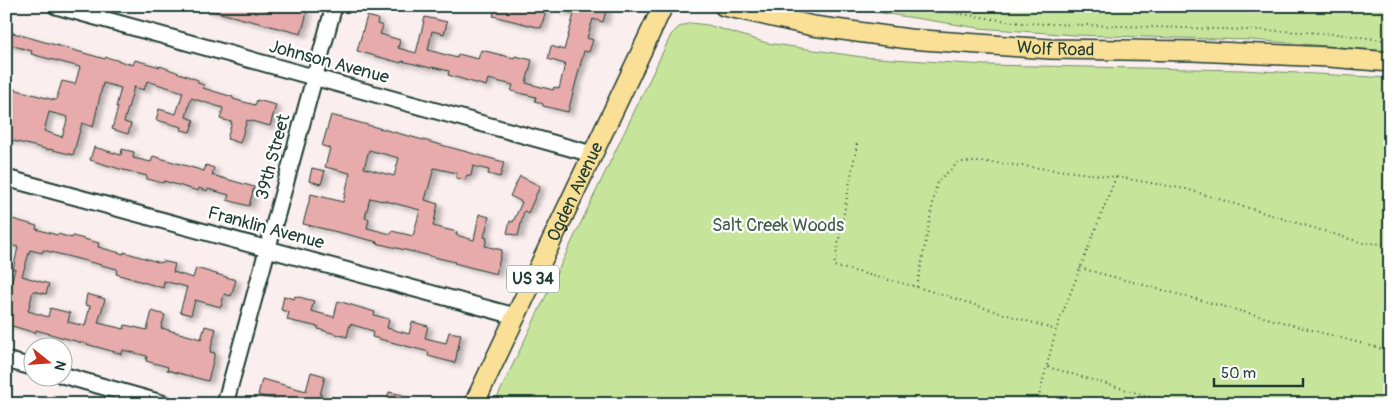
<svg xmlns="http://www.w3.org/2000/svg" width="1396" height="410" viewBox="0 0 1396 410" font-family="Pangolin,sans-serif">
<defs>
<filter id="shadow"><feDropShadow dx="5" dy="3" stdDeviation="2.5" flood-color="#0004"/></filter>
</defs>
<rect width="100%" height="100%" fill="#faeeee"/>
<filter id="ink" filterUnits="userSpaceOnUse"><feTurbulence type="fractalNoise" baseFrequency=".02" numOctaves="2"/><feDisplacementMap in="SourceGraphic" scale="10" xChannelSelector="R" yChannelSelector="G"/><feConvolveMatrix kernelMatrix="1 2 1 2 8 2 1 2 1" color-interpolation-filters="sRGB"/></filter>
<g filter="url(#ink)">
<!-- park -->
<path fill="#c7e49b" stroke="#739068" d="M837,6H1390V51L1251,40L1074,35L979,28Z
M690,23L708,25L767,43L862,57L985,65L1242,70L1390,78V404H494L671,35L679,27Z"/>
<!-- building -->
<path fill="#e6abaa" stroke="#1f3d34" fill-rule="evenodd" filter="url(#shadow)" d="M206,6H254L271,12L273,6H304L302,11L307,13L301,34L205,9Z
M496,6H534L546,10L541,28L493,16Z
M555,6H607L603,22L593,19L587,38L593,40L589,52L584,51L568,112L543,106V104L535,101L536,97L511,91L513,85L488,79L486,86L448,75L449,71L432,67L431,68L402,61L401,63L357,51L367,16L378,19L377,24L383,26L380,34L400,40L398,48L416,53L425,17L447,22L444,34L432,31L428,50L457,58L458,54L478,59L481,50L514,58L515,56L532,60L526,83L553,90L554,87L559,89L565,64L548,59L551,46L564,50L574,14L555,9Z
M6,31L105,59L106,57L133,65L135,60L160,67V66L198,80V83L204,85L203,88L233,97V99L255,105L257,100L276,105L270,126L247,120L240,143L227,139L232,122L220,119L223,108L191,98L186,117L194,120L190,132L181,130L182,127L156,120L159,109L176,114L183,92L147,81L144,90L134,87L124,122L131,124L128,134L112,129L118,107H116L121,88L103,83L93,127L82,123L73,155L49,149V150L6,139V131L14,102L6,100V87L54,100H56L62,81L75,84L80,67L31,54L32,51L6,44ZM49,112L68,117L62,137L44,131Z
M331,115L504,162L500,177L488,174L489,170L473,166L471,176L467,175L465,180L456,178L457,173L434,168L425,200L438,204L433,226L457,232L456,235L474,240L479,214L489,217L484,237L487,238L485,246L502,250L496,274L454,263L455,262L376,243L377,242L350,235L303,224L311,194L343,202L350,173L325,167L330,148L322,146ZM369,150L399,158L394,176L364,168ZM370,198L382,201V200L420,210L413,236L392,231L391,234L367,228L369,219L365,218Z
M94,147L121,155L122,149L134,152L133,158L151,162L153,156L204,171L206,165L214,168L212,175L254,187L249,206L227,200L229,195L208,189L207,191L199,188L198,191L164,181L163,183L147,179V176L120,169L90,160Z
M312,168L325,171L321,184L309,181Z
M520,176L540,186L528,213L524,211L518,236L507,233L510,221L513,222L522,202L510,196Z
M6,217L37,226L36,229L57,235L58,234L72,238L73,236L99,243L98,247L124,254V252L161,263L162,261L175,264L173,272L193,278L196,268L236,280L231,296L224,294L221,307L195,300L191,315L180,312L187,287L164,281L163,288L116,274L117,269L43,250L42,253L30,250L22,276L49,284L46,294L33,291L28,311L48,317L50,308L70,313L68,322L85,326L90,306L85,305L87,294L105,299L98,323L124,329L125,325L147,330L152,311L165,315L161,328L201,339L205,326L216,329L210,352L215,353L208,381L167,370L168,367L146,361L147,356L123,350L122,354L36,330L35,333L6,324V301L15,269H13L18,247L6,244Z
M284,296L294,299L295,296L314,301L311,311L334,317L338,301L375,312L374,315L389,319L387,328L409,334L412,322L428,326L425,338L446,343L449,332L461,334L455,363L428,356L429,352L372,337L373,331L350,324L347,337L318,329L319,327L287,320L289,312L281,310Z
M311,372L325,376L320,395L342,401L341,404H309L287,398L286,402L258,395L262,379L306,391Z
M389,392L403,395L401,404H386Z"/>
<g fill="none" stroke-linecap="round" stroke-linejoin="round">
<!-- minor casing -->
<g stroke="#1f3d34" stroke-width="19">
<path id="minor" d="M56,6L592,154
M6,178L515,316
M6,360L32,367
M62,375L165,404
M225,404L334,6"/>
</g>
<!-- major casing -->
<g stroke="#1f3d34" stroke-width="22">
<g id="major">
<path id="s1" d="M724,6L813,26L909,39L1050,49L1193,51L1329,57L1390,62"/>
<path id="s2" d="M474,404L663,6"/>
</g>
</g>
<!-- path -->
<path stroke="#1f3d34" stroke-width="2" stroke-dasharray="1 4" stroke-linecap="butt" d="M908,6L1021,23L1284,31L1337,34L1390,41
M857,144L834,266L917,287L1056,330
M1080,268L1390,351
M917,287L937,182L959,162H988L1116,177L1186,189L1363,243L1390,244
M1048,367L1175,404
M1037,404L1056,330L1116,177"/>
<!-- minor -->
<use href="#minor" stroke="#fff" stroke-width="15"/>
<!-- major -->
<use href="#major" stroke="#fadf96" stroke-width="19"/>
</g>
</g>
<g text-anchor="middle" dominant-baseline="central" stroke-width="4.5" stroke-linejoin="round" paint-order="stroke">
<!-- shield labels -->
<rect fill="#fff" stroke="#627771" stroke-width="1" x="507" y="265.5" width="52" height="27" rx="4"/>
<g font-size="16" font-weight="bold" fill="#1f3d34">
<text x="533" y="279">US 34</text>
</g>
<!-- street labels -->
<g font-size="18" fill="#1f3d34" stroke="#fff">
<text stroke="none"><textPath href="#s1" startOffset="335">Wolf Road</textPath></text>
<text transform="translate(329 62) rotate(15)">Johnson Avenue</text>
<text transform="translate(273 157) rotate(-75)">39th Street</text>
<text stroke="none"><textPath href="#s2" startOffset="235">Ogden Avenue</textPath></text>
<text transform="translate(266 228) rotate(15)">Franklin Avenue</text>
</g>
<!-- park labels -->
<g font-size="18" fill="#415e49" stroke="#fff">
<text x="778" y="225">Salt Creek Woods</text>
</g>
</g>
<!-- margin -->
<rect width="1396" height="410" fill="none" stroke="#fff" stroke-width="25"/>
<rect x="12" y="12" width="1371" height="385" fill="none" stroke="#1f3d34" stroke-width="2" filter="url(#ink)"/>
<!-- north arrow -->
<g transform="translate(48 362) rotate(107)"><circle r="24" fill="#ffffff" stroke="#a5b1ae"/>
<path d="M0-4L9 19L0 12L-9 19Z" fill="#c8321e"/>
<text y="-8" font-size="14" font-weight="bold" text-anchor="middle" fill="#1f3d34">N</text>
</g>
<!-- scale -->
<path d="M1214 378v8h89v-8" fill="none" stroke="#1f3d34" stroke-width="2.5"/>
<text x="1221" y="378" font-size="15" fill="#1f3d34" stroke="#ffffff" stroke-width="4" paint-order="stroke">50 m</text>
</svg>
